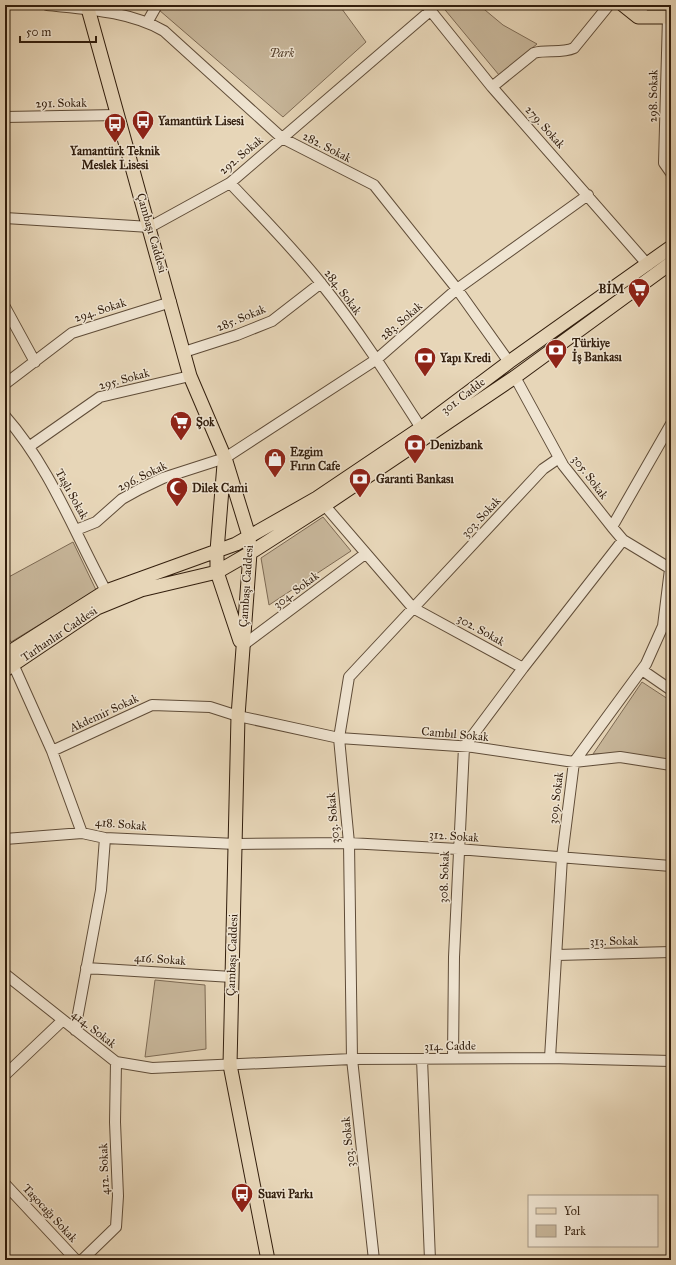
<svg xmlns="http://www.w3.org/2000/svg" width="676" height="1265" viewBox="0 0 676 1265" font-family="'IM FELL Great Primer',serif">
<rect width="100%" height="100%" fill="#e7d6b8"/>
<filter id="stains"><feTurbulence type="fractalNoise" baseFrequency=".005" numOctaves="4"/><feColorMatrix values="0 0 0 0 .2 0 0 0 0 .09 0 0 0 0 .02 0 0 0 .5 -.17"/></filter>
<radialGradient id="worn" r=".72"><stop offset=".6" stop-color="#630" stop-opacity="0"/><stop offset="1" stop-color="#630" stop-opacity=".3"/></radialGradient>
<!-- green -->
<path fill="#c8b79b" stroke="#7d6a54" d="M162,5H339L366,42L283,117L159,10Z
M441,5H479L503,25L537,44L499,75Z
M323,517L351,551L269,605L261,558Z
M73,542L96,590L11,642L5,631V579Z
M642,682L671,701V761L618,753L593,754Z
M155,980L205,985L206,1049L145,1057Z"/>
<g fill="none" stroke-linecap="round" stroke-linejoin="round">
<!-- minor casing -->
<g stroke="#5f4c38" stroke-width="12">
<path id="minor" d="M47,5C85,9 130,11 164,31L282,138L374,185L457,289L509,362
M426,5L492,87L648,265
M638,17L644,5
M668,17L664,163L671,173
M148,21L157,5
M492,87L534,53C547,49 561,54 574,48L609,5
M5,117L118,115
M230,183C261,216 292,247 320,282C357,328 389,378 421,428
M5,218L150,227L230,183L430,11
M5,307L35,362
M184,352L237,335L272,321L321,283
M515,377L563,465L612,527L623,540L671,569
M5,384L72,333L171,302
M5,416C50,467 74,532 106,591
M30,446L100,397L190,376
M320,500L413,608L523,668L623,540
M612,527L671,424
M76,530L96,522L122,499L140,489L163,478L225,458L377,359L457,289L588,195
M242,646L365,554
M13,664L52,751L82,833
M642,670L671,690
M52,751L152,705L210,707L238,716L339,738L473,747L574,762L620,757L671,765
M5,839L82,833L105,838L236,844L349,843L458,849L671,866
M557,955L671,952
M86,968L232,977
M5,974L116,1062L152,1068L352,1059L550,1058L671,1061
M75,1030L101,890L105,838
M453,1058L454,957L464,747L523,668
M550,1058L562,857L574,762L646,664L663,626L670,569
M422,1059L430,1260
M5,1075L63,1020
M5,1184L76,1260
M82,1260L116,1227L118,1196L115,1122L116,1062
M374,1260L352,1059L349,843L339,738L349,677L543,469L559,458"/>
</g>
<!-- major casing -->
<g stroke="#321e0d" stroke-width="15">
<path id="major" d="M87,5L190,376L225,458L249,536L250,553L238,716L230,1065L268,1260
M623,5L638,17H671
M224,464L217,551V572L240,641
M5,655L106,591L236,544L317,498L421,428L509,362L671,247
M5,670L97,608L141,590L217,572L250,553L325,505L515,377L671,263"/>
</g>
<!-- minor -->
<use href="#minor" stroke="#efe4d1" stroke-width="10"/>
<!-- major -->
<use href="#major" stroke="#e7d6b8" stroke-width="13"/>
</g>
<!-- icons -->
<defs>
<g id="bus-pin" transform="scale(1.15)"><path d="M0 17L-7.5 6A9.5 9.5 0 1 1 7.5 6Z" fill="#8f2418" stroke="#efe4d1"/><path d="M-5-6H5V4H4V6H2V4H-2V6H-4V4H-5ZM-3.5-4V0h7V-4ZM-3.5 1.2v1.5H-2V1.2ZM2 1.2v1.5H3.5V1.2Z" fill="#fff"/></g>
<g id="supermarket-pin" transform="scale(1.15)"><path d="M0 17L-7.5 6A9.5 9.5 0 1 1 7.5 6Z" fill="#8f2418" stroke="#efe4d1"/><path d="M-6-5.5h2.5l.6 2H6L4.5 2H-2.5L-4.4-4H-6ZM-1.5 3.2a1.3 1.3 0 1 0 .1 0ZM3 3.2a1.3 1.3 0 1 0 .1 0Z" fill="#fff"/></g>
<g id="bank-pin" transform="scale(1.15)"><path d="M0 17L-7.5 6A9.5 9.5 0 1 1 7.5 6Z" fill="#8f2418" stroke="#efe4d1"/><path d="M-6-4H6V4H-6ZM0-2.3a2.3 2.3 0 1 0 0 4.6a2.3 2.3 0 1 0 0-4.6Z" fill="#fff"/></g>
<g id="shop-pin" transform="scale(1.15)"><path d="M0 17L-7.5 6A9.5 9.5 0 1 1 7.5 6Z" fill="#8f2418" stroke="#efe4d1"/><path d="M-5-2.5h2.3a2.7 3.5 0 0 1 5.4 0H5L5.5 6h-11ZM-1.5-2.5h3a1.5 2.3 0 0 0-3 0Z" fill="#fff"/></g>
<g id="mosque-pin" transform="scale(1.15)"><path d="M0 17L-7.5 6A9.5 9.5 0 1 1 7.5 6Z" fill="#8f2418" stroke="#efe4d1"/><path d="M3.5-4.9A6 6 0 1 0 3.5 4.9A5 5 0 1 1 3.5-4.9Z" fill="#fff"/></g>
</defs>
<g fill-rule="evenodd">
<use href="#bus-pin" x="143" y="121"/>
<use href="#bus-pin" x="115" y="124"/>
<use href="#supermarket-pin" x="639" y="289"/>
<use href="#bank-pin" x="556" y="350"/>
<use href="#bank-pin" x="425" y="358"/>
<use href="#supermarket-pin" x="181" y="422"/>
<use href="#bank-pin" x="415" y="445"/>
<use href="#shop-pin" x="275" y="459"/>
<use href="#bank-pin" x="360" y="479"/>
<use href="#mosque-pin" x="177" y="488"/>
<use href="#bus-pin" x="242" y="1194"/>
</g>
<g text-anchor="middle" dominant-baseline="central" stroke-width="3" stroke-linejoin="round" paint-order="stroke">
<!-- park labels -->
<g font-size="12" font-style="italic" fill="#584430" stroke="#efe4d1">
<text x="282" y="53">Park</text>
</g>
<!-- street labels -->
<g font-size="12" fill="#321e0d" stroke="#efe4d1">
<text transform="translate(653 96) rotate(-89)">298. Sokak</text>
<text transform="translate(61 103) rotate(-1)">291. Sokak</text>
<text transform="translate(545 127) rotate(48)">279. Sokak</text>
<text transform="translate(327 147) rotate(27)">282. Sokak</text>
<text transform="translate(241 155) rotate(-40)">292. Sokak</text>
<text transform="translate(152 233) rotate(74)">Çambaşı Caddesi</text>
<text transform="translate(343 292) rotate(53)">284. Sokak</text>
<text transform="translate(100 310) rotate(-18)">294. Sokak</text>
<text transform="translate(241 318) rotate(-22)">285. Sokak</text>
<text transform="translate(401 321) rotate(-41)">283. Sokak</text>
<text transform="translate(124 379) rotate(-15)">295. Sokak</text>
<text transform="translate(463 396) rotate(-37)">301. Cadde</text>
<text transform="translate(142 476) rotate(-26)">296. Sokak</text>
<text transform="translate(590 477) rotate(53)">305. Sokak</text>
<text transform="translate(72 494) rotate(61)">Taşlı Sokak</text>
<text transform="translate(481 517) rotate(-47)">303. Sokak</text>
<text transform="translate(246 586) rotate(-86)">Çambaşı Caddesi</text>
<text transform="translate(296 590) rotate(-37)">304. Sokak</text>
<text transform="translate(481 630) rotate(29)">302. Sokak</text>
<text transform="translate(59 634) rotate(-34)">Tarhanlar Caddesi</text>
<text transform="translate(104 713) rotate(-25)">Akdemir Sokak</text>
<text transform="translate(455 734) rotate(5)">Cambıl Sokak</text>
<text transform="translate(556 798) rotate(-83)">309. Sokak</text>
<text transform="translate(333 818) rotate(-95)">303. Sokak</text>
<text transform="translate(121 824) rotate(5)">418. Sokak</text>
<text transform="translate(454 836) rotate(4)">312. Sokak</text>
<text transform="translate(444 877) rotate(-88)">308. Sokak</text>
<text transform="translate(614 941) rotate(-1)">313. Sokak</text>
<text transform="translate(232 955) rotate(-88)">Çambaşı Caddesi</text>
<text transform="translate(160 959) rotate(4)">416. Sokak</text>
<text transform="translate(94 1029) rotate(38)">414. Sokak</text>
<text transform="translate(450 1046) rotate(-1)">314. Cadde</text>
<text transform="translate(348 1142) rotate(-96)">303. Sokak</text>
<text transform="translate(104 1169) rotate(-92)">412. Sokak</text>
<text transform="translate(50 1213) rotate(47)">Taşocağı Sokak</text>
</g>
<!-- poi labels -->
<g font-size="12" font-weight="bold" fill="#321e0d" stroke="#efe4d1" text-anchor="start">
<text x="158" y="121">Yamantürk Lisesi</text>
<text x="115" y="151" text-anchor="middle">Yamantürk Teknik<tspan x="115" dy="14">Meslek Lisesi</tspan></text>
<text x="624" y="289" text-anchor="end">BİM</text>
<text x="572" y="343">Türkiye<tspan x="572" dy="14">İş Bankası</tspan></text>
<text x="440" y="358">Yapı Kredi</text>
<text x="196" y="422">Şok</text>
<text x="430" y="445">Denizbank</text>
<text x="290" y="452">Ezgim<tspan x="290" dy="14">Fırın Cafe</tspan></text>
<text x="376" y="479">Garanti Bankası</text>
<text x="192" y="488">Dilek Cami</text>
<text x="258" y="1194">Suavi Parkı</text>
</g>
</g>
<!-- margin -->
<rect width="676" height="1265" fill="none" stroke="#e7d6b8" stroke-width="20"/>
<rect x="6" y="6" width="664" height="1253" fill="none" stroke="#321e0d" stroke-width="2"/>
<rect x="10" y="10" width="656" height="1245" fill="none" stroke="#321e0d"/>
<!-- legend -->
<rect x="528" y="1195" width="130" height="52" fill="#efe4d1" stroke="#a39583"/>
<rect x="536" y="1208" width="20" height="6" fill="#e7d6b8" stroke="#a39583"/>
<text x="564" y="1215" font-size="12" fill="#321e0d">Yol</text>
<rect x="536" y="1225" width="20" height="12" fill="#c8b79b" stroke="#a39583"/>
<text x="564" y="1235" font-size="12" fill="#321e0d">Park</text>
<!-- scale -->
<path d="M20 36v6h76v-6" fill="none" stroke="#321e0d" stroke-width="2"/>
<text x="26" y="36" font-size="12" fill="#321e0d" stroke="#efe4d1" stroke-width="3" paint-order="stroke">50 m</text>
<rect width="100%" height="100%" filter="url(#stains)"/>
<rect width="100%" height="100%" fill="url(#worn)"/>
</svg>
